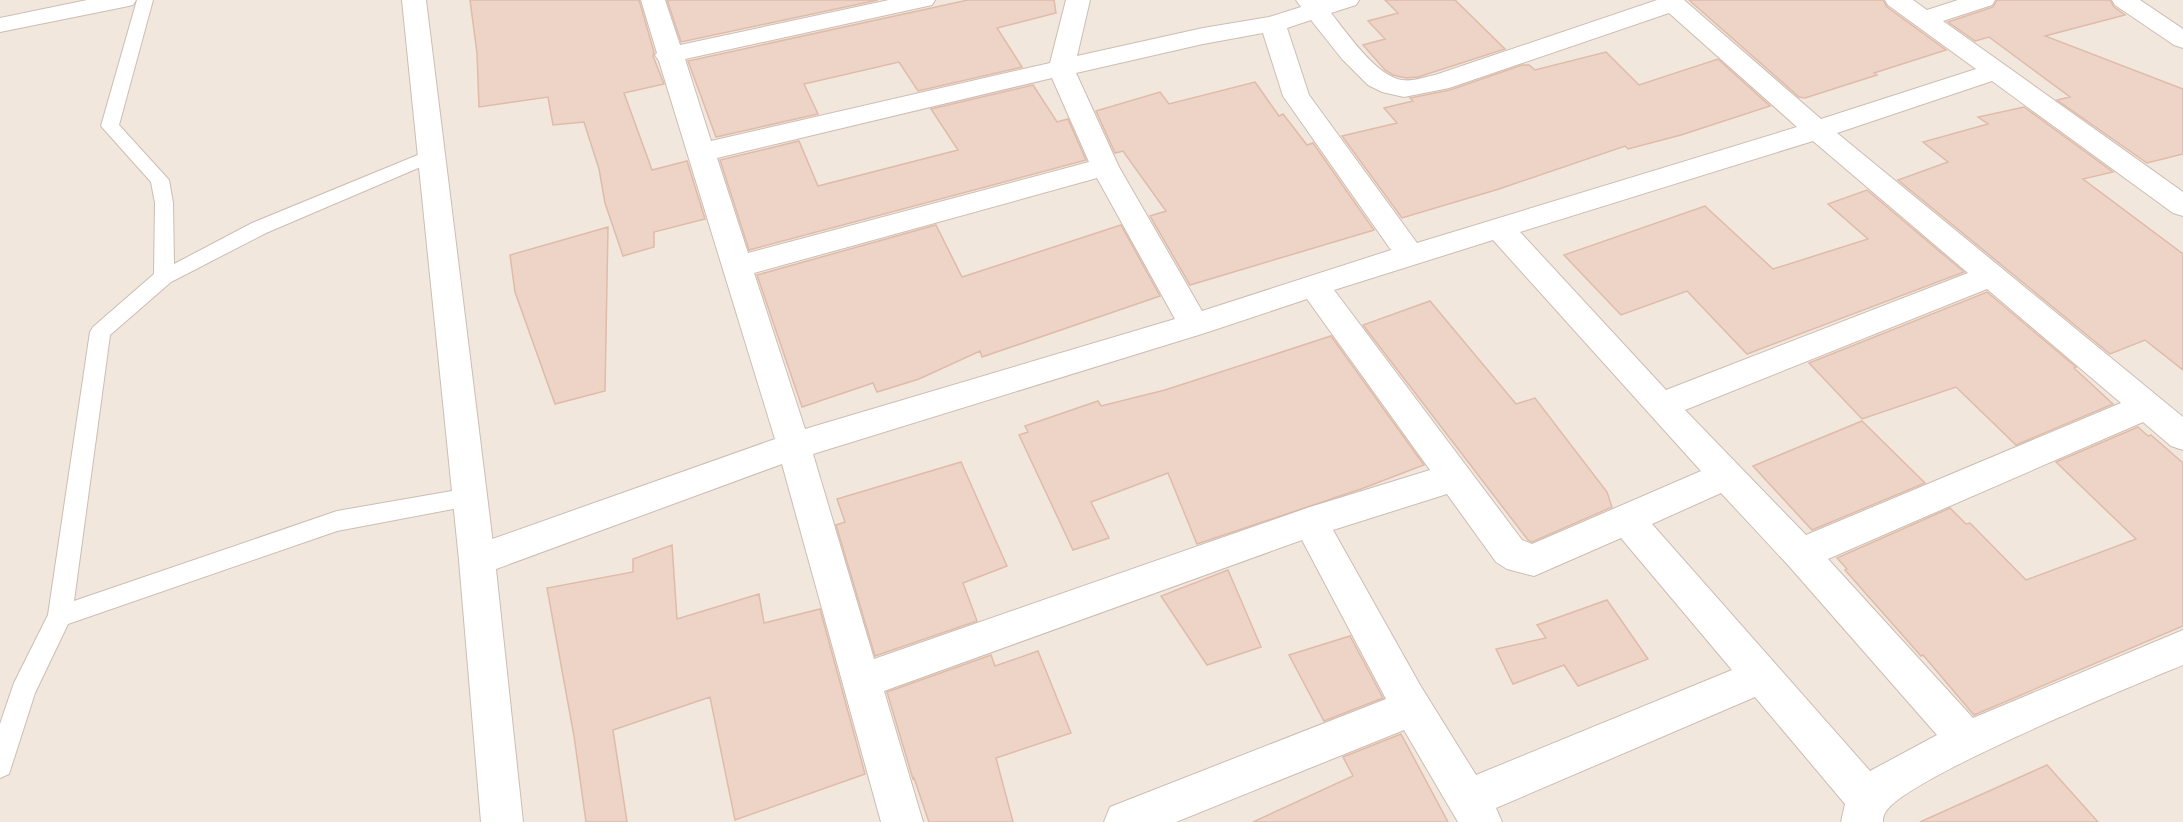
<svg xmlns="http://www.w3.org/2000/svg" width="2183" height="822" viewBox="0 0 2183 822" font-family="Ubuntu,sans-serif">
<rect width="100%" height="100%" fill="#fbf5ed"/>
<!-- residential -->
<path fill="#f2e7dc" d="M0,0H2183V822H0Z"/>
<!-- building -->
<path fill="#eed4c7" stroke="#dfbba9" stroke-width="1.5" d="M470,0H639L654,52L653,56L664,84L624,93L652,170L687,161L705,219L654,232V247L623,256L605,203L599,169L584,122L553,125L548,97L479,107L477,53Z
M667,0H878L681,42Z
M968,0H1054L1056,13L997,28L1022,67L918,91L899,62L804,84L818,114L716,137L688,61Z
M1385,0H1455L1505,49L1418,77L1406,78L1393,75L1385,70L1363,45L1385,39L1368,21L1398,13Z
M1689,0H1883L1887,7L1946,50L1874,73L1877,75L1805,98L1799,97Z
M1997,0H2110L2114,7L2125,15L2045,36L2183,89V154L2147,163L2057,100L2070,97L1989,37L1975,41L1948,22L1993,7Z
M1606,52L1639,85L1718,59L1770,106L1681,135L1628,149L1625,146L1499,189L1402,218L1342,136L1397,123L1384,108L1413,101L1410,98L1450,90L1522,65H1529L1535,70Z
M1255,82L1279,116L1283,114L1307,145L1313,143L1374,230L1190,285L1150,216L1166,211L1123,151L1115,153L1096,111L1160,92L1169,104Z
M1033,85L1057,122L1068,119L1086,160L749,250L720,160L799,141L818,186L958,150L931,109Z
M2024,107L2113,172L2083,179L2183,254V370L2145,340L2110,354L1898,180L1948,162L1923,142L1988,124L1978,117Z
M1867,190L1964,272L1747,354L1687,291L1621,315L1564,255L1705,206L1773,269L1868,239L1828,204Z
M936,225L962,277L1121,225L1160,296L982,357L980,351L919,379L877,392L873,383L802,407L757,275Z
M608,227L605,391L555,404L515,292L510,255Z
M1987,292L2076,367L2074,368L2113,404L2016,445L1956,387L1862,419L1809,363Z
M1430,301L1516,404L1535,398L1607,492L1612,507L1532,542L1528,540L1363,325Z
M1331,336L1424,465L1361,489L1197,544L1168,473L1091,502L1109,538L1073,550L1019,435L1028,432L1025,426L1098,401L1101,406L1165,390Z
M1862,421L1925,483L1812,530L1753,466Z
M2138,427L2148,436L2151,435L2183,463V626L1974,715L1923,655L1921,656L1845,570L1847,569L1837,558L1950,508L1966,524L1970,523L2026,580L2136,539L2056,462Z
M961,462L1007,566L963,583L977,621L875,656L836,525L845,522L837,499Z
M672,545L677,619L759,594L764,623L820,609L865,774L735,820L710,697L613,730L627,822H586L574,736L547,588L633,572V559Z
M1228,570L1261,647L1207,665L1161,596Z
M1607,600L1648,659L1578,686L1564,665L1513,684L1496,649L1546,638L1537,625Z
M1350,636L1383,698L1324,721L1289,655Z
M1038,651L1071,733L996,758L1013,822H929L914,778L913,779L887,692L991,655L995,666Z
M1401,734L1448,822H1253L1353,776L1343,757Z
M2047,765L2098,822H1920Z"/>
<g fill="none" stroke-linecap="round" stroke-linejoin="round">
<!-- service casing -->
<g stroke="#cdbdb3" stroke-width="2">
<path id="service" d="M137,0H153L119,125L169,180L173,203L174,264L252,223L425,152H437L440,156L437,160L266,233L171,282L110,335L74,601L337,511L469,488L477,490L480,497L477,504L469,506L337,531L68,624L35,693L9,774L0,778V724L14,683L48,615L90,332L93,327L154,274L155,203L151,182L101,126Z"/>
</g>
<!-- minor casing -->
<g stroke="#cdbdb3" stroke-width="2">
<path id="minor" d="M87,0H136L133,5L124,7L0,32V18Z
M641,0H665L680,45L889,0H935L932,5L923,7L685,59L711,141L1050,63L1066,0H1090L1077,56L1203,28L1269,17L1301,7L1296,0H1359L1356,5L1331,13C1346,32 1377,77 1402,80C1413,82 1424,77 1435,75L1657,0H1684L1821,119L1976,69L1888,5L1885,0H1913L1927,10L1958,0H1995L1992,5L1943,21L2183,192V216L2173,213L1992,81L1837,133L2183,417V450L2171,446L2143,422L1828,559L1973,718L2183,630V665C2137,684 1901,780 1885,813C1883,816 1883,819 1883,822H1841L1845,804L1755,697L1496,808L1502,822H1458L1404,730L1176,822H1104L1110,807L1386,699L1302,540L884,691L923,822H881L782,464L477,576L464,571L459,560L464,549L775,439L659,61L655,55L657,53ZM1669,13L1797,127L1417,243L1309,95L1287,28L1311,20L1342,59L1368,85L1382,92L1404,97L1449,88ZM1263,33L1283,96L1391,250L1202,311L1119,167L1076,73L1203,44ZM1052,78L1089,162L748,253L717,158ZM1813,141L1968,273L1666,390L1520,232ZM1097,178L1175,319L805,429L754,273ZM1493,240L1701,471L1532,544L1522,540L1334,290ZM1987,289L2121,403L1806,535L1685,410ZM1307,299L1430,470L1310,507L874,659L813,454L1205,333ZM1721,493L1788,565L1937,735L1870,771L1652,524ZM1447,494L1496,562L1507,569L1534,576L1621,538L1732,670L1476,775L1420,685L1333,530Z
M2112,0H2140L2183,29V48L2174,45L2115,5Z"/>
</g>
<!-- tertiary casing -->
<g stroke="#cdbdb3" stroke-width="2">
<path id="tertiary" d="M402,0H426L495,560L523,822H481L459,560Z"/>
</g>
<!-- service -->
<use href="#service" fill="#fff" fill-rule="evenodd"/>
<!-- minor -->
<use href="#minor" fill="#fff" fill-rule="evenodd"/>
<!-- tertiary -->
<use href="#tertiary" fill="#fff" fill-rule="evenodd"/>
</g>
</svg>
